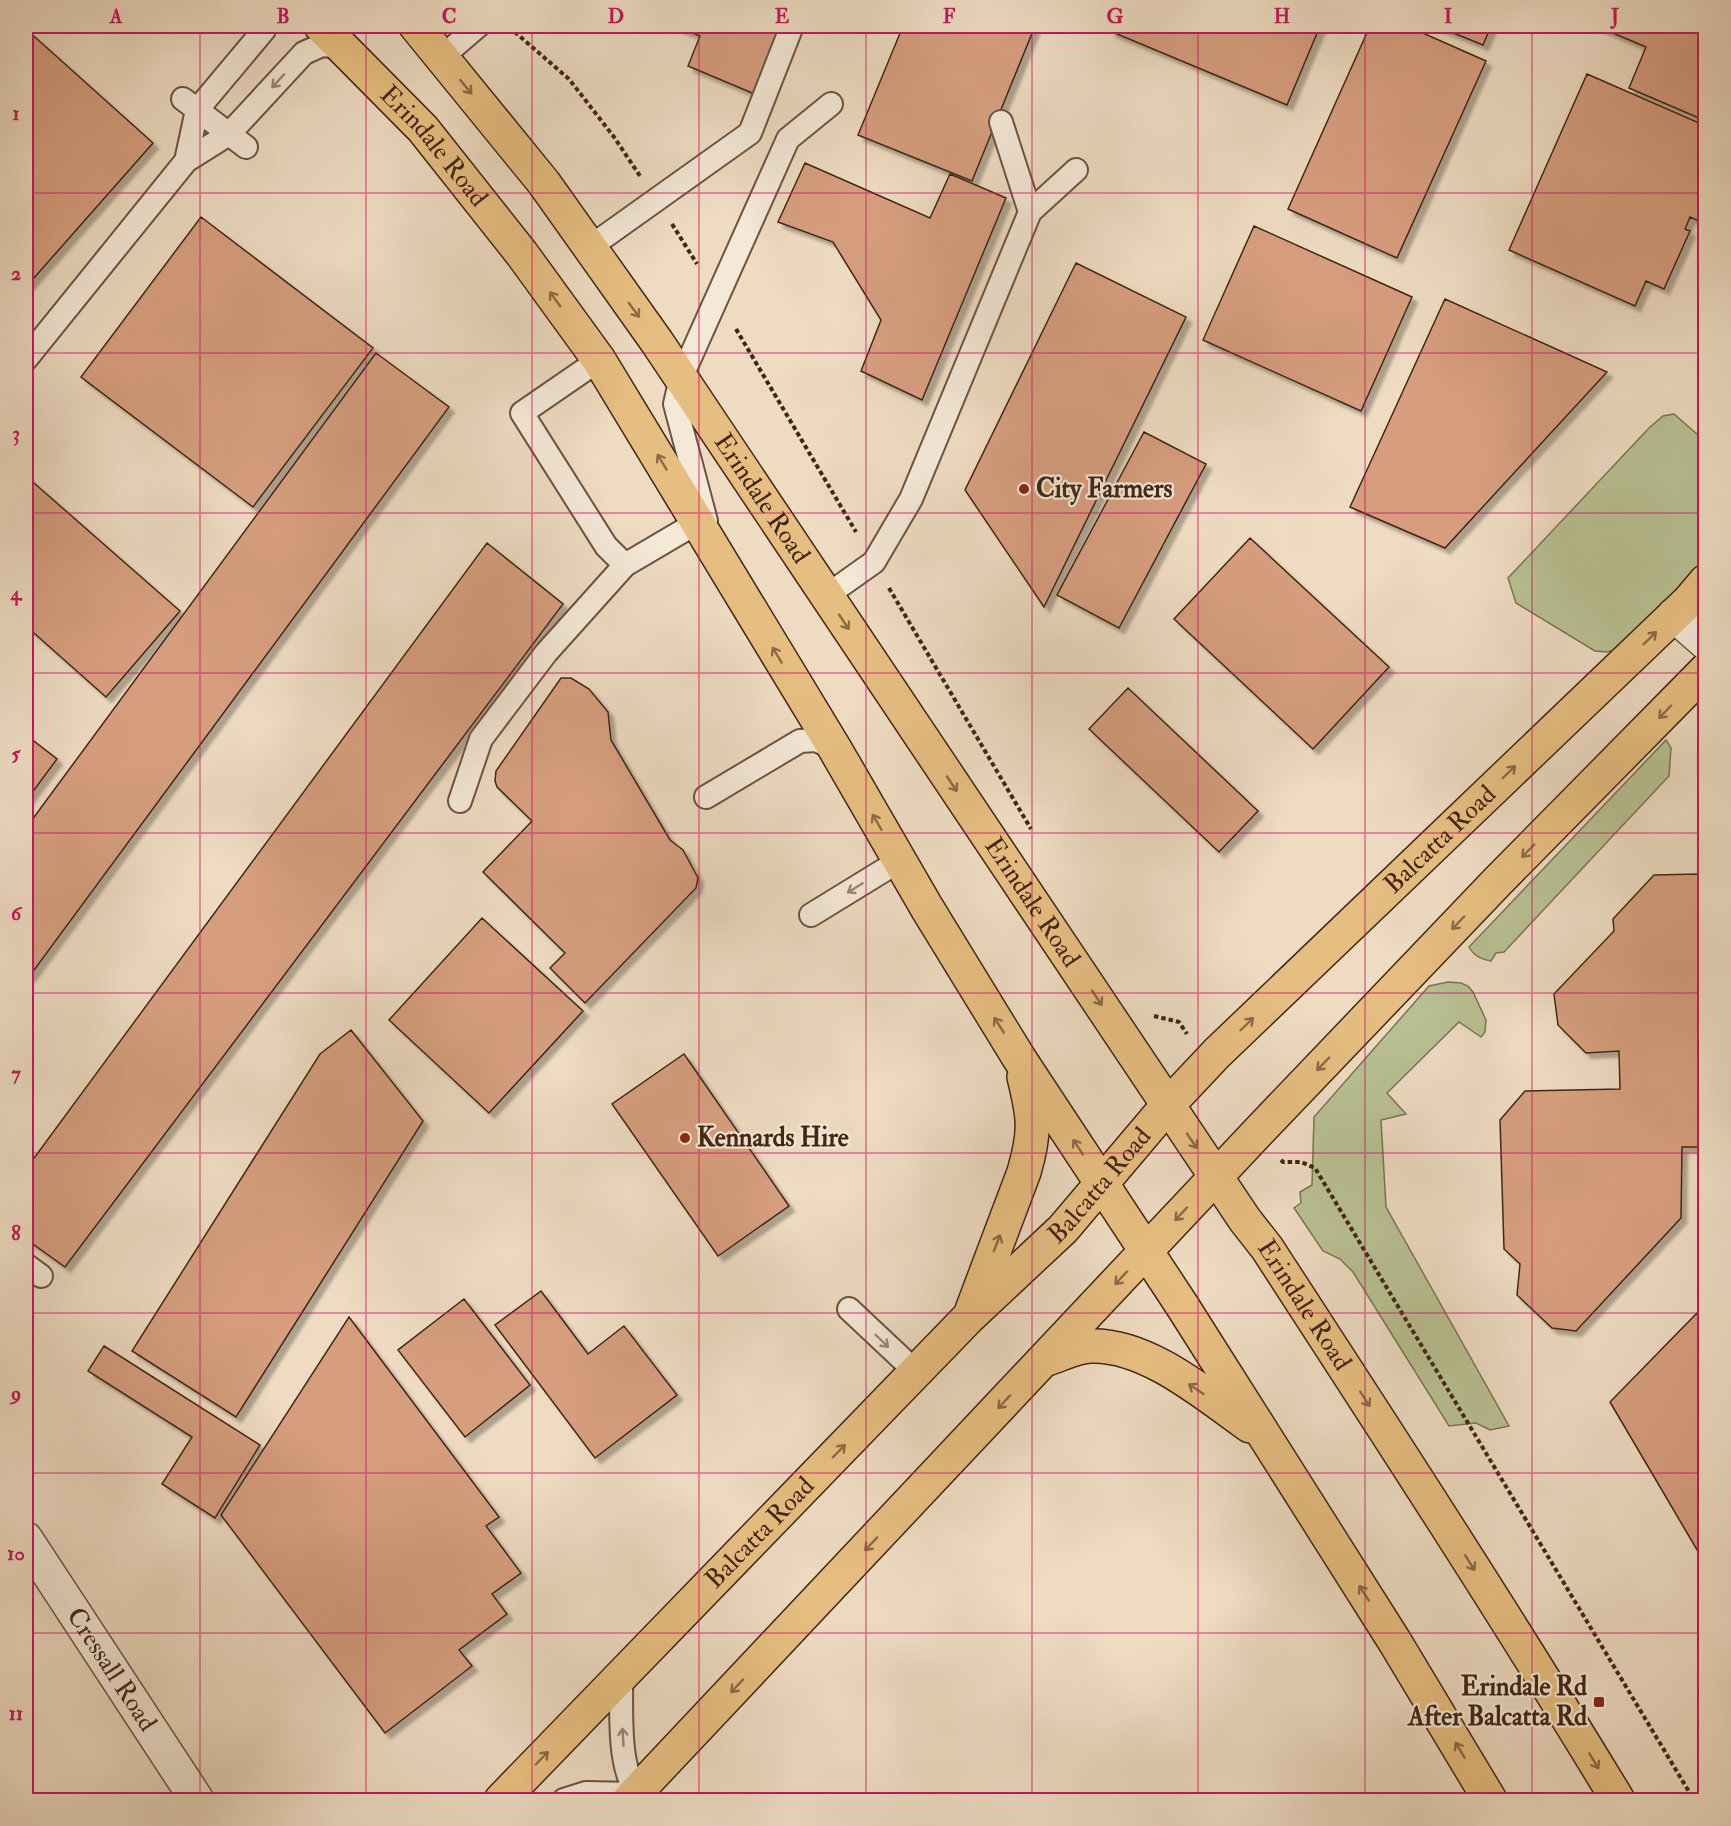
<svg xmlns="http://www.w3.org/2000/svg" width="1731" height="1826" viewBox="0 0 1731 1826" font-family="'IM FELL Double Pica',serif">
<defs>
<filter id="shadow"><feDropShadow dx="5.5" dy="5.5" stdDeviation="1.5" flood-color="#0004"/></filter>
</defs>
<rect width="100%" height="100%" fill="#eedbc2"/>
<filter id="stains"><feTurbulence type="fractalNoise" baseFrequency=".00333" numOctaves="4"/><feColorMatrix values="0 0 0 0 .2 0 0 0 0 .09 0 0 0 0 .02 0 0 0 .5 -.17"/></filter>
<radialGradient id="worn" r=".72"><stop offset=".6" stop-color="#630" stop-opacity="0"/><stop offset="1" stop-color="#630" stop-opacity=".3"/></radialGradient>
<!-- green -->
<path fill="#b8c093" stroke="#7c7354" stroke-width="1.5" d="M1674,414L1705,441V561L1623,648L1607,652L1595,651L1516,603L1508,578L1649,428L1663,416Z
M1666,740L1671,748L1669,776L1504,952L1496,953L1491,961C1481,959 1474,956 1469,947Z
M1448,982L1461,983L1468,986L1473,992L1486,1020L1485,1032L1481,1037L1459,1022L1387,1093L1406,1114L1381,1120L1386,1207L1509,1426L1490,1430L1476,1423L1449,1426L1353,1272L1340,1259L1323,1251L1294,1208L1301,1203L1300,1192L1312,1185L1314,1117L1429,986Z"/>
<!-- building -->
<path fill="#d69e7f" stroke="#412616" stroke-width="1.5" filter="url(#shadow)" d="M675,26H786L757,95L688,66L700,36Z
M903,26H1035L972,181L858,135Z
M1112,26H1320L1287,105L1110,31Z
M1370,26H1407L1486,61L1397,258L1288,209Z
M1436,26H1491L1483,45Z
M1596,26H1706V121L1629,88L1646,47Z
M26,29L153,143L26,287Z
M1587,74L1706,126V224L1690,217L1685,229L1690,231L1664,289L1646,281L1635,306L1509,250Z
M805,163L930,218L950,174L1006,198L922,400L861,371L881,320L833,242L778,222Z
M201,217L373,348L253,507L81,377Z
M1254,226L1412,297L1361,411L1203,340Z
M1076,263L1186,317L1044,607L965,490Z
M1445,299L1607,372L1445,548L1350,507Z
M376,353L449,407L26,981V828Z
M1144,432L1206,464L1119,628L1057,595Z
M26,476L180,611L106,697L26,626Z
M1250,538L1389,667L1313,749L1174,619Z
M487,543L563,604L65,1267L26,1239V1169Z
M561,678H571L589,689L608,712L611,740L670,840L683,850L698,878L696,888L585,1003L550,968L565,953L483,872L532,821L497,787L495,781L496,771Z
M1128,688L1258,811L1219,852L1089,729Z
M26,735L57,759L26,801Z
M1698,874L1706,887V1147H1682L1681,1218L1576,1331L1552,1328L1517,1295L1520,1264L1504,1249L1500,1120L1525,1091L1620,1089L1619,1051L1586,1053L1558,1025L1554,994L1614,931L1613,919L1654,875Z
M482,918L583,1011L489,1113L389,1020Z
M351,1030L423,1121L236,1417L132,1351L320,1054Z
M684,1054L789,1206L718,1256L612,1104Z
M541,1291L588,1354L624,1326L677,1395L595,1458L495,1325Z
M464,1299L530,1385L465,1437L398,1350Z
M1697,1313L1706,1328V1565L1610,1402Z
M349,1317L499,1517L486,1526L521,1573L492,1594L507,1614L459,1650L472,1666L385,1733L221,1515Z
M104,1346L260,1445L215,1518L162,1484L192,1437L88,1371Z"/>
<g fill="none" stroke-linecap="round" stroke-linejoin="round">
<!-- lane casing -->
<g stroke="#6c5341" stroke-width="26">
<path id="lane" d="M442,57L478,26
M183,99L246,147
M1001,122L1030,212
M186,161L229,134L304,53L322,45L344,47
M590,247L750,133L792,26
M26,359L186,161L197,110L264,30L265,26
M599,360L522,413L606,546L625,565
M706,521L675,404L681,378L788,139L831,104
M826,596L874,562L911,499L1030,212L1076,170
M706,797L800,741L816,740L835,749
M460,801L481,739L546,653L625,565L698,522
M811,915L899,861
M26,1265L41,1276
M849,1309L916,1372
M621,1676C622,1711 616,1775 643,1800
M564,1800L586,1793L635,1794"/>
</g>
<!-- street casing -->
<g stroke="#6c5341" stroke-width="36">
<g id="street">
<path d="M1674,615L1706,643"/>
<path id="s1" d="M26,1539L197,1800"/>
</g>
</g>
<!-- primary casing -->
<g stroke="#412616" stroke-width="36">
<g id="primary">
<path id="s2" d="M321,26L423,129L522,254L599,360L835,749L927,908L1019,1058L1183,1307L1395,1642L1490,1800"/>
<path id="s3" d="M416,26L544,183L657,342L1245,1220L1267,1248C1386,1431 1505,1614 1618,1800"/>
<path d="M972,1310L1024,1172C1036,1131 1034,1117 1024,1077"/>
<path d="M1047,1359C1060,1355 1077,1346 1091,1346C1147,1344 1206,1395 1250,1426"/>
<path id="s4" d="M501,1800L969,1317L1063,1229L1168,1105L1217,1053L1689,601L1706,581"/>
<path d="M629,1800L1258,1132L1498,881L1706,670"/>
</g>
</g>
<!-- path -->
<path stroke="#412616" stroke-width="4" stroke-dasharray="4.5 3" stroke-linecap="butt" d="M509,27L569,79L614,137L640,176
M672,224L697,264
M736,329L856,532
M889,588L1031,829
M1154,1016L1179,1022L1187,1034
M1281,1160L1283,1162H1301L1315,1168L1694,1800"/>
<!-- lane -->
<use href="#lane" stroke="#f4e8d7" stroke-width="22"/>
<!-- street -->
<use href="#street" stroke="#f4e8d7" stroke-width="33"/>
<!-- primary -->
<use href="#primary" stroke="#e7be81" stroke-width="33"/>
</g>
<!-- one-way arrows -->
<defs><path id="oneway-shaft" d="M-6 0H5M1.5-3L5.5 0L1.5 3" fill="none" stroke-width="1.6" stroke-linecap="round" stroke-linejoin="round" transform="scale(1.5)"/></defs>
<g stroke="#9a8776">
<use href="#oneway-shaft" transform="translate(278 81) rotate(133)"/>
<use href="#oneway-shaft" transform="translate(855 888) rotate(148)"/>
<use href="#oneway-shaft" transform="translate(882 1341) rotate(44)"/>
<use href="#oneway-shaft" transform="translate(623 1737) rotate(-93)"/>
</g>
<g stroke="#8c6a46">
<use href="#oneway-shaft" transform="translate(466 87) rotate(51)"/>
<use href="#oneway-shaft" transform="translate(555 299) rotate(-126)"/>
<use href="#oneway-shaft" transform="translate(634 310) rotate(54)"/>
<use href="#oneway-shaft" transform="translate(662 462) rotate(-121)"/>
<use href="#oneway-shaft" transform="translate(844 622) rotate(56)"/>
<use href="#oneway-shaft" transform="translate(1650 638) rotate(-44)"/>
<use href="#oneway-shaft" transform="translate(777 655) rotate(-121)"/>
<use href="#oneway-shaft" transform="translate(1665 712) rotate(134)"/>
<use href="#oneway-shaft" transform="translate(1509 772) rotate(-44)"/>
<use href="#oneway-shaft" transform="translate(952 784) rotate(56)"/>
<use href="#oneway-shaft" transform="translate(877 822) rotate(-120)"/>
<use href="#oneway-shaft" transform="translate(1528 851) rotate(134)"/>
<use href="#oneway-shaft" transform="translate(1458 923) rotate(134)"/>
<use href="#oneway-shaft" transform="translate(1097 998) rotate(56)"/>
<use href="#oneway-shaft" transform="translate(1247 1024) rotate(-44)"/>
<use href="#oneway-shaft" transform="translate(999 1025) rotate(-122)"/>
<use href="#oneway-shaft" transform="translate(1323 1064) rotate(134)"/>
<use href="#oneway-shaft" transform="translate(1192 1141) rotate(56)"/>
<use href="#oneway-shaft" transform="translate(1078 1147) rotate(-123)"/>
<use href="#oneway-shaft" transform="translate(1181 1214) rotate(133)"/>
<use href="#oneway-shaft" transform="translate(997 1243) rotate(-69)"/>
<use href="#oneway-shaft" transform="translate(1121 1278) rotate(133)"/>
<use href="#oneway-shaft" transform="translate(1196 1389) rotate(-146)"/>
<use href="#oneway-shaft" transform="translate(1365 1399) rotate(57)"/>
<use href="#oneway-shaft" transform="translate(1004 1402) rotate(133)"/>
<use href="#oneway-shaft" transform="translate(839 1451) rotate(-46)"/>
<use href="#oneway-shaft" transform="translate(871 1544) rotate(133)"/>
<use href="#oneway-shaft" transform="translate(1470 1563) rotate(58)"/>
<use href="#oneway-shaft" transform="translate(1364 1593) rotate(-123)"/>
<use href="#oneway-shaft" transform="translate(737 1686) rotate(133)"/>
<use href="#oneway-shaft" transform="translate(1460 1750) rotate(-121)"/>
<use href="#oneway-shaft" transform="translate(542 1758) rotate(-46)"/>
<use href="#oneway-shaft" transform="translate(1594 1761) rotate(59)"/>
</g>
<!-- grid -->
<path fill="none" stroke="#c2185b" stroke-width="1.5" stroke-opacity="0.55" d="M200,26V1800M366,26V1800M532,26V1800M699,26V1800M866,26V1800M1032,26V1800M1198,26V1800M1365,26V1800M1532,26V1800M26,193H1706M26,353H1706M26,513H1706M26,673H1706M26,833H1706M26,993H1706M26,1153H1706M26,1313H1706M26,1473H1706M26,1633H1706"/>
<!-- markers -->
<g fill="#8f2418" stroke="#f4e8d7" stroke-width="2">
<circle cx="1024" cy="489" r="6"/>
<circle cx="685" cy="1138" r="6"/>
<rect x="1593" y="1696" width="12" height="12" rx="3"/>
</g>
<g text-anchor="middle" dominant-baseline="central" stroke-width="4.5" stroke-linejoin="round" paint-order="stroke">
<!-- street labels -->
<g font-size="26" fill="#412616" stroke="#f4e8d7">
<text stroke="none"><textPath href="#s2" startOffset="165">Erindale Road</textPath></text>
<text stroke="none"><textPath href="#s3" startOffset="586">Erindale Road</textPath></text>
<text stroke="none"><textPath href="#s4" startOffset="1344">Balcatta Road</textPath></text>
<text stroke="none"><textPath href="#s3" startOffset="1072">Erindale Road</textPath></text>
<text stroke="none"><textPath href="#s4" startOffset="858">Balcatta Road</textPath></text>
<text stroke="none"><textPath href="#s3" startOffset="1558">Erindale Road</textPath></text>
<text stroke="none"><textPath href="#s4" startOffset="372">Balcatta Road</textPath></text>
<text stroke="none"><textPath href="#s1" startOffset="156">Cressall Road</textPath></text>
</g>
<!-- poi labels -->
<g font-size="26" font-weight="bold" fill="#412616" stroke="#f4e8d7" text-anchor="start">
<text x="1036" y="489">City Farmers</text>
<text x="697" y="1138">Kennards Hire</text>
<text x="1587" y="1687" text-anchor="end">Erindale Rd<tspan x="1587" dy="30">After Balcatta Rd</tspan></text>
</g>
</g>
<!-- margin -->
<rect width="1731" height="1826" fill="none" stroke="#eedbc2" stroke-width="66"/>
<rect x="33" y="33" width="1665" height="1760" fill="none" stroke="#c2185b" stroke-width="2"/>
<g font-size="20" text-anchor="middle" font-weight="bold" fill="#c2185b">
<text x="116" y="23">A</text>
<text x="283" y="23">B</text>
<text x="449" y="23">C</text>
<text x="616" y="23">D</text>
<text x="782" y="23">E</text>
<text x="949" y="23">F</text>
<text x="1115" y="23">G</text>
<text x="1282" y="23">H</text>
<text x="1448" y="23">I</text>
<text x="1615" y="23">J</text>
<text x="16" y="120">1</text>
<text x="16" y="280">2</text>
<text x="16" y="440">3</text>
<text x="16" y="600">4</text>
<text x="16" y="760">5</text>
<text x="16" y="920">6</text>
<text x="16" y="1080">7</text>
<text x="16" y="1240">8</text>
<text x="16" y="1400">9</text>
<text x="16" y="1560">10</text>
<text x="16" y="1720">11</text>
</g>
<rect width="100%" height="100%" filter="url(#stains)"/>
<rect width="100%" height="100%" fill="url(#worn)"/>
</svg>
